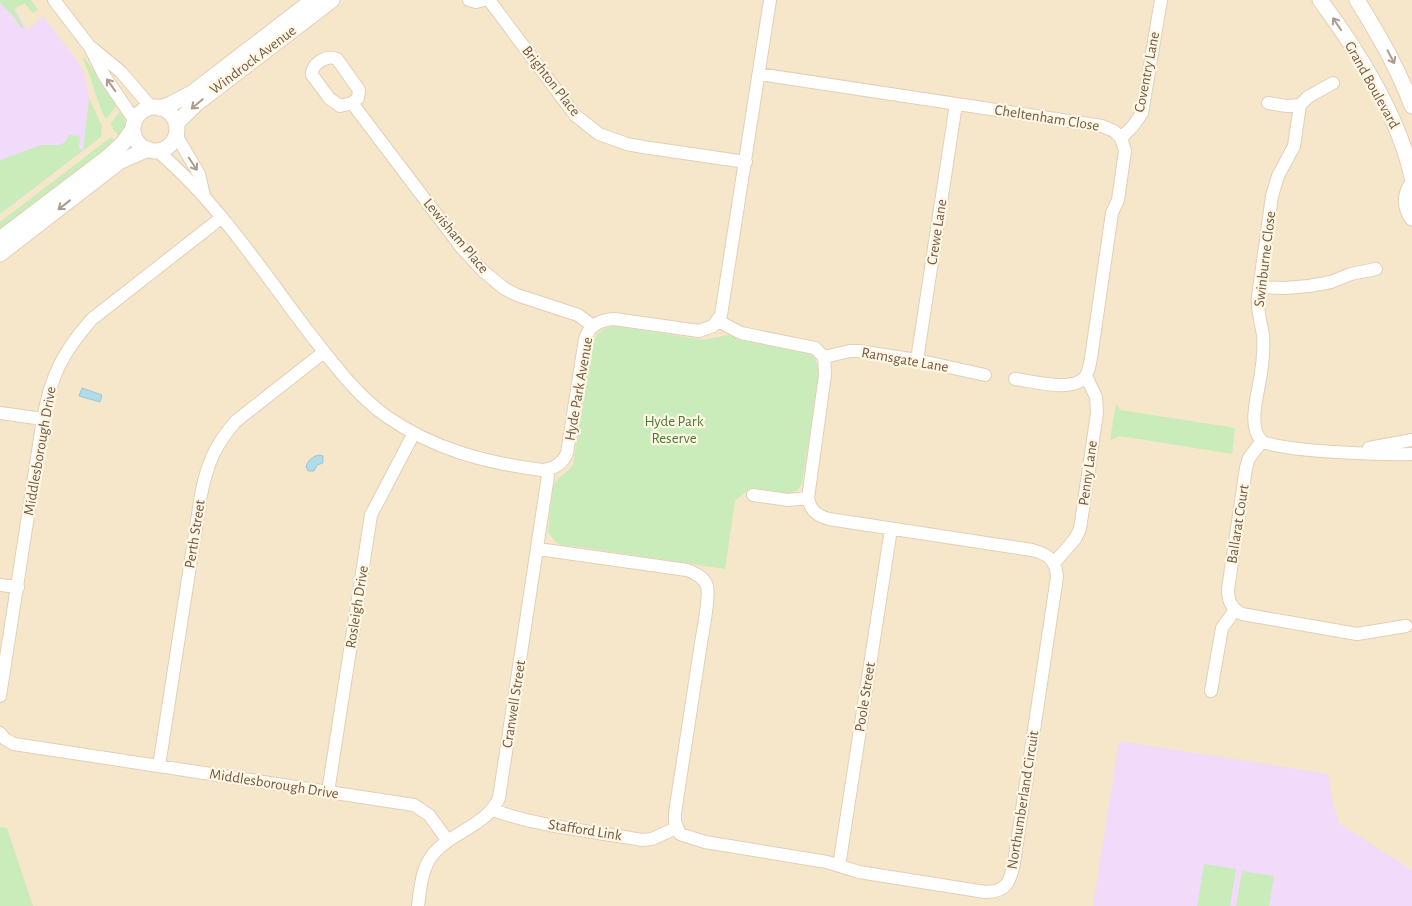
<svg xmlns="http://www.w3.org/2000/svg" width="1412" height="906" viewBox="0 0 1412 906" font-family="'Alegreya Sans',sans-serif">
<rect width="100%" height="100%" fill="#fef4dc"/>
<!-- residential -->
<path fill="#f6e6ca" d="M0,0H1412V906H0Z"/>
<!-- education -->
<path fill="#f1dafa" d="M0,0H31L38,10L34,13L31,11L25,3L15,9L28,30L43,16L79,63L85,77L89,98L83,151L0,214Z
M1119,741L1328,774L1333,804L1340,824L1412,870V906H1093Z"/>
<!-- green -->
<path fill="#caecbb" d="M0,0H31L38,10L32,13L25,3L14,9L24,27L21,28L14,17L0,3Z
M84,57L117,105L107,118H105C96,99 92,78 83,59Z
M89,98L102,126L101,137L0,214V160L41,145H60L65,142L69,135L80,136L79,148L83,151Z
M121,110C127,121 126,127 121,138L113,129L111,123Z
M111,137L117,143L0,233V222Z
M616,326L704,340L728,335L755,343L807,351L814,357L818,366L819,375L802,483L798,490L787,494L750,488L735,501L725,569L573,546C558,546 557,544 548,532C550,521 550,494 554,485C558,476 568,473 573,465L592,343C598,332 603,327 616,326Z
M1116,404L1121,410L1235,428L1232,454L1120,436L1110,440Z
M0,827L7,828L33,906H0Z
M1204,864L1236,869L1230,906H1197Z
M1242,871L1274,876L1269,906H1236Z"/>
<!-- water -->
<path fill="#b0dbe8" stroke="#96cada" d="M82,388L102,395L100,402L79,396Z
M319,455L323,456V463L317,465L314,471H308L306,467C308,460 313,456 319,455Z"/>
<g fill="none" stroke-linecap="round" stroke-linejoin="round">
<!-- minor casing -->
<g stroke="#e2cfb8" stroke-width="14">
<path id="minor" d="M54,0L90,47L105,77L135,121
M469,0L476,2L484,0
M489,0L575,115L599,134L627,144L643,147L746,162
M92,48L121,72L151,107
M759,74L1102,126L1114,131L1121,138L1125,151L1118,200L1112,213L1091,358C1090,364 1088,373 1085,377C1072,393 1033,381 1015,379
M1333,83L1308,97L1300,105L1294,146L1278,176L1272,196L1258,297C1257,311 1261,322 1263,335C1264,348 1263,360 1261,373C1259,390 1247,426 1261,440C1273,452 1390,455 1412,454
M352,103L358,98L359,90L337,59C327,54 311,64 312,75L330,99L340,106L352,103L461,247L483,271L505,289L517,295L578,315L593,326
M1268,103L1287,106L1300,105
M176,135L199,174L204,196
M1121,138L1133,126L1142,113L1161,0
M156,150C215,199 261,269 307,330C331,360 354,393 386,416C433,449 486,463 542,470C554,469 563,463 567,453L585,339C589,325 600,320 614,319L699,331L713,326L721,315L770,0
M1259,287L1285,288L1309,286L1331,282L1351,274L1376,269
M824,357L850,351H858L917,360L985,375
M917,360L956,104
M0,413L43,419
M1262,441L1249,458L1246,468L1228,589C1228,601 1231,608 1242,614L1357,634L1406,626
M1369,448L1412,440
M753,495L788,500L808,498
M538,549L687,570C695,573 704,577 707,586C710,597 703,630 701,643C692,700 684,756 675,813V822L680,834L705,842L827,862L859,872L985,892C1007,892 1010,882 1014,863L1057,577C1056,560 1048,554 1032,550L829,519C817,516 810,510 808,498L825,375L824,357L815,348L741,333L718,321
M1054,563L1075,539L1080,529L1097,413L1096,397L1086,376
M0,585L18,587
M1211,691L1222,628L1235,610
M0,696L43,419C51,376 62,353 92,319L221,218
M0,733L5,739L14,744L414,805L429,815L448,841
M159,766L201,495C207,464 215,445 236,421L324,352
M328,792L371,515L414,433
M493,810C540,827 592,831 642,840L652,839L676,828
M839,866L891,529
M418,906C420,891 421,874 429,860C445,833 486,828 499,798L549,469"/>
</g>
<!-- tertiary casing -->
<g stroke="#e2cfb8" stroke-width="17">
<path id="tertiary" d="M1320,0C1358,51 1398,114 1412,177
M1357,0C1378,34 1398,68 1412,106
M133 129a22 22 0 1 1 44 0a22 22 0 1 1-44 0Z
M159,108L169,105L192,93L313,0
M176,124L196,104L332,0
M1412,184C1404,196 1405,207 1412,218
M0,239L108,157L123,143L133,129
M0,254L119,162L148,149"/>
</g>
<!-- minor -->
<use href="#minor" stroke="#fff" stroke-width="12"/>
<!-- tertiary -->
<use href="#tertiary" stroke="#fff" stroke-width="15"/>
</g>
<!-- one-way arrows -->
<defs><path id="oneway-shaft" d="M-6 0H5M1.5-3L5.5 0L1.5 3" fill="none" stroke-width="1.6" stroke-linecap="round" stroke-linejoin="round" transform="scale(1.25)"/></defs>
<g stroke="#ac9b8f">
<use href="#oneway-shaft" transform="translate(1337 24) rotate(-124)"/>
<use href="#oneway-shaft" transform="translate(1391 57) rotate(62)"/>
<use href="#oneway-shaft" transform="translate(111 85) rotate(-125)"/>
<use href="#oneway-shaft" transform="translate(197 104) rotate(140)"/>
<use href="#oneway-shaft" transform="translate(193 164) rotate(57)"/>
<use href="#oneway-shaft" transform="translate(64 205) rotate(142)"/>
</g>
<g text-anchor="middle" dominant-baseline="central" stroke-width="4.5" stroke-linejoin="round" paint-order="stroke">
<!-- street labels -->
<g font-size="15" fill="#745944" stroke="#fff7e4">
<text transform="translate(253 60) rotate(-37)">Windrock Avenue</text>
<text transform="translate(1147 72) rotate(-79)">Coventry Lane</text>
<text transform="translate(551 81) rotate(52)">Brighton Place</text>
<text transform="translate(1372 85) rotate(61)">Grand Boulevard</text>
<text transform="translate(1047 118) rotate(9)">Cheltenham Close</text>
<text transform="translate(937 232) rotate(-81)">Crewe Lane</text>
<text transform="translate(456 236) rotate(50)">Lewisham Place</text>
<text transform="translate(1265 259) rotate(-83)">Swinburne Close</text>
<text transform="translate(905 360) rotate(10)">Ramsgate Lane</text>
<text transform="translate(579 389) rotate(-80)">Hyde Park Avenue</text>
<text transform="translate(40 451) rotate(-80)">Middlesborough Drive</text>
<text transform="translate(1088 473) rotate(-82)">Penny Lane</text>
<text transform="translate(1238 524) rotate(-81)">Ballarat Court</text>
<text transform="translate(195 534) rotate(-81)">Perth Street</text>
<text transform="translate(357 607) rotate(-81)">Rosleigh Drive</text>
<text transform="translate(865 697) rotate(-81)">Poole Street</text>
<text transform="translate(514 704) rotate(-81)">Cranwell Street</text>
<text transform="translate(274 784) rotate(9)">Middlesborough Drive</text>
<text transform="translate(1023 800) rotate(-81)">Northumberland Circuit</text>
<text transform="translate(585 830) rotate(9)">Stafford Link</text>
</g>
<!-- park labels -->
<g font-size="15" fill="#497b3b" stroke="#fff7e4">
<text x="674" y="421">Hyde Park<tspan x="674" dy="17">Reserve</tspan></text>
</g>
</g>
</svg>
